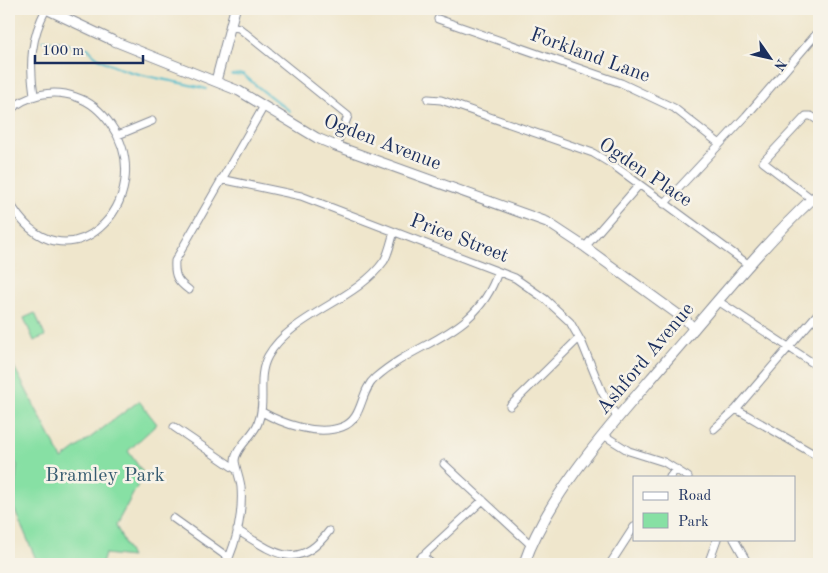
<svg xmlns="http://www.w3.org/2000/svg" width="828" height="573" viewBox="0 0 828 573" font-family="'Old Standard TT',serif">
<rect width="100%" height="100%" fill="#f7f3e8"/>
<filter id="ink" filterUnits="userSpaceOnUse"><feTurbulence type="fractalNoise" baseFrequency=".02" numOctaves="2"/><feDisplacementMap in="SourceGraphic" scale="10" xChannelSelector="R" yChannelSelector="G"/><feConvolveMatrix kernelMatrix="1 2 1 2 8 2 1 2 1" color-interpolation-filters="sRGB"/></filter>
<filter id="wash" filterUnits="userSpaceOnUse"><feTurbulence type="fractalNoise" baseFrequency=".0096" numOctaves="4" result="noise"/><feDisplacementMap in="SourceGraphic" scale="20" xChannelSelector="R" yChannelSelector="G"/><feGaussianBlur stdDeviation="1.12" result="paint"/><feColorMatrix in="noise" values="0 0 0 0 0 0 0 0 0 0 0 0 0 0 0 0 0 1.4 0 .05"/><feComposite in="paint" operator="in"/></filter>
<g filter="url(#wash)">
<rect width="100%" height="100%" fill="#efe6cc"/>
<!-- green -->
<path fill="#87e0a4" stroke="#518881" d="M35,313L45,336L34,341L24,318Z
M9,357L62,459L139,401L157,424L128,451L144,474L116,525L131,557L105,554L102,564H38L14,508L17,465L9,451Z"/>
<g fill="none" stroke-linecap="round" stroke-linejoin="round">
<!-- stream -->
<path stroke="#53bece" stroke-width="2" d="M42,40L68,43L76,49L88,48C107,75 174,79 206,89
M9,45L15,39
M232,75L243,74C257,87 273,99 290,111"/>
</g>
</g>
<g filter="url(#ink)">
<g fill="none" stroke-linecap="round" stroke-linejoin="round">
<!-- minor casing -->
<g stroke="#858a95" stroke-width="9">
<path id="minor" d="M438,19L621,83L674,108L720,144
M230,26L239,28L348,116L336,146
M34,95C29,63 31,38 46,9
M428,99L441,100L593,153L613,165L749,265
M9,111C27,95 52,88 76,97C92,102 102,112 111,125C163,200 63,299 9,201
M118,135L152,121
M221,179L301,196L515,278L545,299L570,322L582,343L602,392L618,419
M812,199L763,162L806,116H811L819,121
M664,204L746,116L819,31
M585,247L639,185
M189,290C177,281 174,276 175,261L264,106
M718,301L819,367
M510,406L579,338
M736,409L819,457
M262,412C283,424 317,436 342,427C364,419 359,392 375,378C419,339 476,337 498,272
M174,427L237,470
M714,429L736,409L819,312
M605,436L629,451L664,462L688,477
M444,464L531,545
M670,477L676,469
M173,518L229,558
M237,530C274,553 298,573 329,531
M734,539L748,564
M422,556L432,564
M226,564C237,542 243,512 241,487C240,478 236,469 235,461C235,448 254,435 258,423C267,401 256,378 268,356C292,314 356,301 384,261C389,253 391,241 394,232
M414,564L483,500
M610,564L634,527
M708,564L717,539"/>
</g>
<!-- tertiary casing -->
<g stroke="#858a95" stroke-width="11">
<path id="tertiary" d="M46,9L114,41L239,91L317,138L336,146L547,222L585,247L687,321L694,329
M216,81L235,9"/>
</g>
<!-- secondary casing -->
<g stroke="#858a95" stroke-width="12">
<path id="secondary" d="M524,564C549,491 617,419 667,360C714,306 759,249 812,199L819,195"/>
</g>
<!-- minor -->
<use href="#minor" stroke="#fff" stroke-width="7"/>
<!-- tertiary -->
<use href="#tertiary" stroke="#fff" stroke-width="9"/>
<!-- secondary -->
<use href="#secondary" stroke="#fff" stroke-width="10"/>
</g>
</g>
<g text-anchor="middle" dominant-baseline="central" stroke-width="5" stroke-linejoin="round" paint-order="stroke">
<!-- street labels -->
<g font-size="20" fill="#1b2f5e" stroke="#f7f3e8">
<text transform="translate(590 56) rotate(20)">Forkland Lane</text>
<text transform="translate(382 143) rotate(21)">Ogden Avenue</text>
<text transform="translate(645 173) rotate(34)">Ogden Place</text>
<text transform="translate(459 239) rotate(21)">Price Street</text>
<text transform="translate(646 359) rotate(-50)">Ashford Avenue</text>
</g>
<!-- park labels -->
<g font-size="20" fill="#365b70" stroke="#f7f3e8">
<text x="105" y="476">Bramley Park</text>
</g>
</g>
<!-- margin -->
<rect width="828" height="573" fill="none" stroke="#f7f3e8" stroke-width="30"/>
<!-- legend -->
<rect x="633" y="476" width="162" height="65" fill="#f7f3e8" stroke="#9fa5b1"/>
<rect x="643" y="492" width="25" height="8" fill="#ffffff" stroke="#9fa5b1"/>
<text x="678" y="500" font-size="15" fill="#1b2f5e">Road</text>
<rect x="643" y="513" width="25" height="15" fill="#87e0a4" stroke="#9fa5b1"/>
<text x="678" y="526" font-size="15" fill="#1b2f5e">Park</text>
<!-- north arrow -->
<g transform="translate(770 58) rotate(124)" stroke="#f7f3e8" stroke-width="4" paint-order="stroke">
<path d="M0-4L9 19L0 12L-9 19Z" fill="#1b2f5e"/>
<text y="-8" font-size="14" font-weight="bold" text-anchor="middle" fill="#1b2f5e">N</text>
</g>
<!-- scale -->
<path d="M35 55v8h108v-8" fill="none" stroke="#1b2f5e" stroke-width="2.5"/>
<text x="42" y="55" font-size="15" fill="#1b2f5e" stroke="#f7f3e8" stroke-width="4" paint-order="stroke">100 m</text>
</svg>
